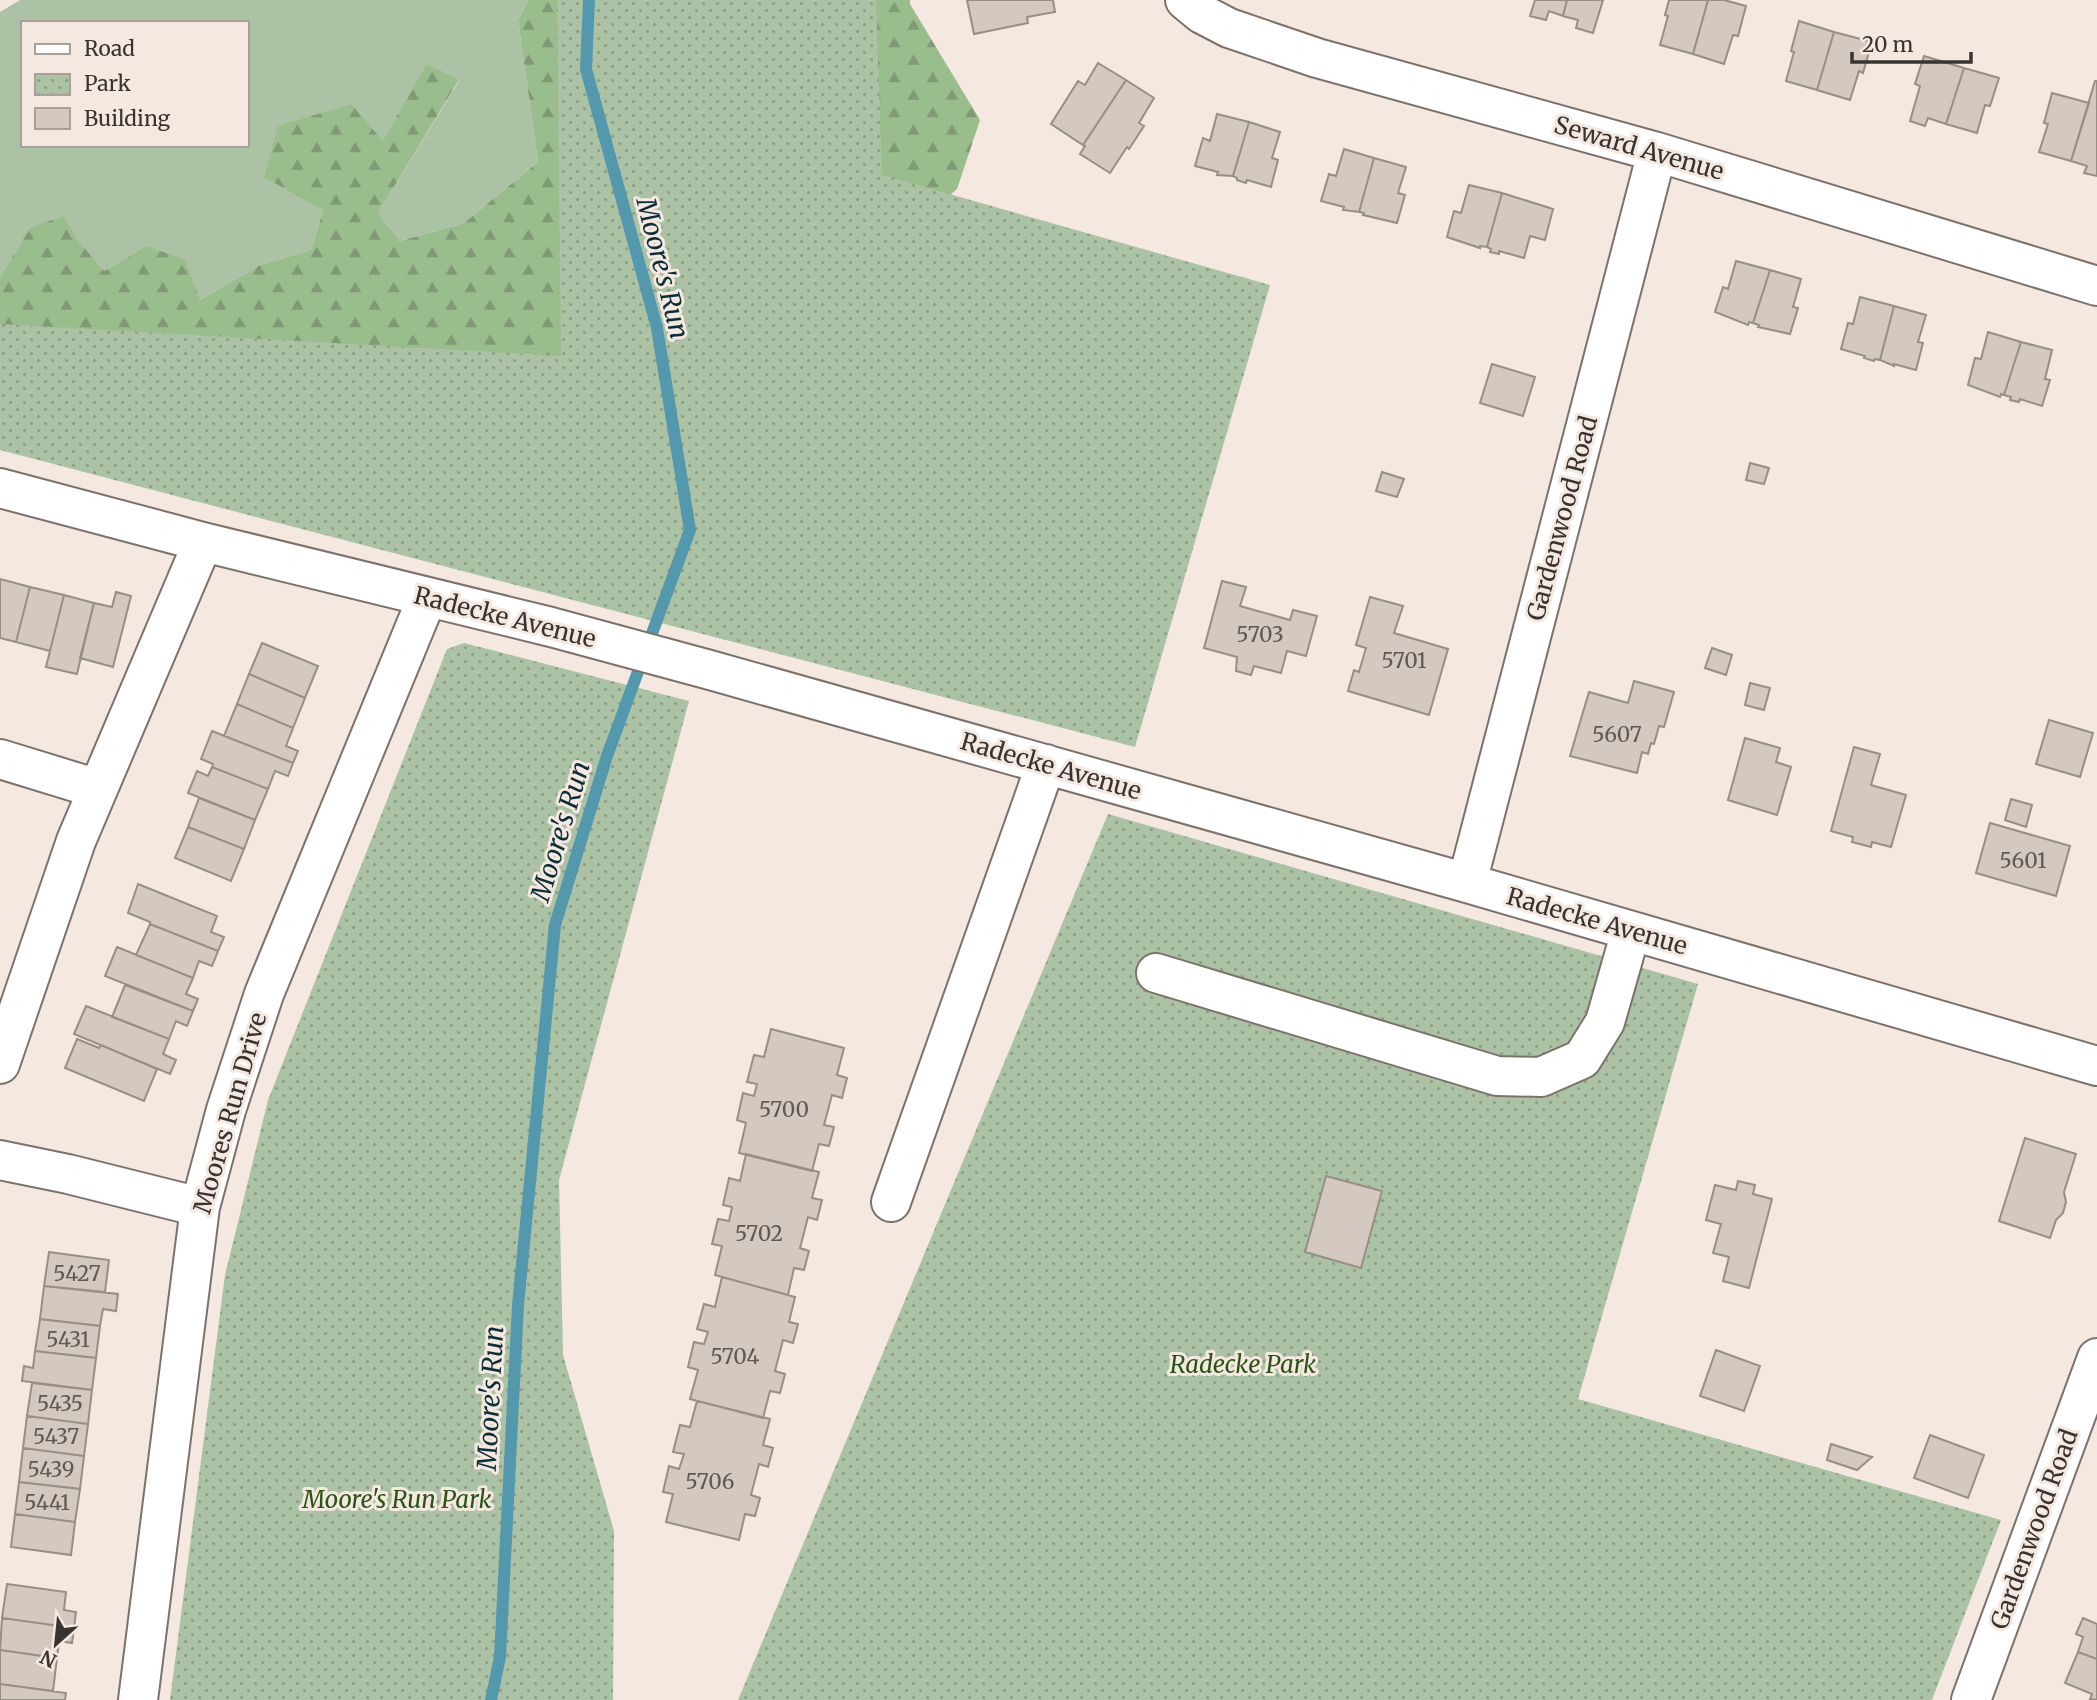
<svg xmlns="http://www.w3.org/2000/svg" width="2097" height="1700" viewBox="0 0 2097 1700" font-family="Merriweather,serif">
<defs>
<pattern id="forest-firs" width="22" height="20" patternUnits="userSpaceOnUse" patternTransform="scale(1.75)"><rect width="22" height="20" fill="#9abd8e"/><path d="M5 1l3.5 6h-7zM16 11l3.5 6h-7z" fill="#7f9a74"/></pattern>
<pattern id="park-dots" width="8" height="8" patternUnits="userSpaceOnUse" patternTransform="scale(1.75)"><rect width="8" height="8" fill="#acc2a5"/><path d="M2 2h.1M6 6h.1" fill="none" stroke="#8d9e87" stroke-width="1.8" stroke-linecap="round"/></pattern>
</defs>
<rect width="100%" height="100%" fill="#f4e8e1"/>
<!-- green -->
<path fill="#acc2a5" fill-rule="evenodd" d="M20,0H528L518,20L538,162L464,223L400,241L378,213L459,81L426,64L383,142L323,210L311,250L260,265L200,300L146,246L104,271L77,239L30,228L0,277V12ZM23,23H247V145H23Z"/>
<!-- forest -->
<path fill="url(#forest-firs)" d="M528,0H910V4L980,120L957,189L770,357L0,427V277L30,228L63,216L77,239L104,271L146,246L185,260L200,300L260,265L311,250L323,210L264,177L278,126L351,104L383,141L426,64L459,80L378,213L400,241L464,223L538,162L518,20Z"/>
<!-- park -->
<path fill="url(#park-dots)" d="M557,0H876L882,175L1270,285L1135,747L0,450V324L561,356Z
M464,643L689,701L559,1180L563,1355L614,1531L613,1700H170L225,1275L268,1100L447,649Z
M1108,814L1698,984L1578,1399L2001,1520L1932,1700H738Z"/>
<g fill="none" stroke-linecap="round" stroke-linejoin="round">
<!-- stream -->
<path stroke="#5398ac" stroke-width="12" d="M491,1700L500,1657L518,1305L555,925L607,756L690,530L657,328L586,69L589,0"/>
</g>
<!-- building -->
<path fill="#d3c9c0" stroke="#978e86" stroke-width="2" d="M967,0H1053L1055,12L1027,17L1028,23L974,34Z
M1535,0H1567L1563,16L1549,11L1546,20L1530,16Z
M1567,0H1603L1593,33L1576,28L1578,20L1563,16Z
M1669,0H1708L1693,54L1660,45L1668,16L1665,15Z
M1708,0H1724L1746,6L1738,36L1733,35L1724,64L1693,54Z
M1799,21L1834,32L1817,90L1786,81L1794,52L1791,51Z
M1834,32L1872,42L1863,73L1859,71L1850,100L1817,90Z
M1924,56L1964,68L1946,124L1928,118L1925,126L1910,121L1920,86L1915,84Z
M1098,63L1126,80L1083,145L1051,124L1078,81L1085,85Z
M1964,68L1999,78L1990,106L1985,105L1977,133L1946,124Z
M1126,80L1154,98L1139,123L1144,126L1129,149L1127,147L1110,173L1080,154L1085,146L1083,145Z
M2095,81H2097V176L2084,173L2087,166L2071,161Z
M2052,93L2089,103L2071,161L2039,152L2048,124L2044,123Z
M1217,114L1249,122L1233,176L1217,175L1218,172L1195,166L1203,138L1210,141Z
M1249,122L1280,132L1272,158L1278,160L1271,187L1247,180L1246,183L1237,180V178L1233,176Z
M1344,149L1374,158L1359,212L1343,210L1344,207L1321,201L1329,174L1336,176Z
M1374,158L1406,167L1398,193L1405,195L1397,223L1363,215L1364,213L1359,212Z
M1469,185L1502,193L1487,247L1480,246V248L1447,237L1454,211L1461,213Z
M1502,193L1553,209L1545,240L1530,236L1524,258L1499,251V254L1490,252L1491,249L1487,247Z
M1736,261L1770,270L1753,323L1749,322L1748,325L1715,312L1723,287L1728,289Z
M1770,270L1801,279L1793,307L1798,308L1790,334L1758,327L1759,325L1753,323Z
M1860,297L1894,306L1880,360L1875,359L1874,361L1864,358L1865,356L1841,349L1848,323L1853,324Z
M1894,306L1926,315L1918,342L1923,343L1916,370L1894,364V366L1880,360Z
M1988,332L2021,342L2004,395L2001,394L2000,397L1968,385L1975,358L1981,359Z
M2021,342L2052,350L2045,379L2050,380L2042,406L2020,399L2019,402L2010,400L2011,397L2004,395Z
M1492,364L1535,377L1523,416L1480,403Z
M1750,463L1769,468L1764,484L1746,480Z
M1382,472L1404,479L1397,497L1376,491Z
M0,579L30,587L16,642L0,638Z
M1222,581L1246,587L1240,606L1290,620L1293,610L1317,616L1306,656L1287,651L1281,673L1254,666L1251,675L1236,671L1237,657L1204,648Z
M30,587L64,595L50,651L16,642Z
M116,592L131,596L113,667L80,658L94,603L112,607Z
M64,595L94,603L77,674L46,667Z
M1370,597L1403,606L1394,633L1448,649L1429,715L1348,691L1354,670L1359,672L1366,648L1356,645Z
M262,643L318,666L305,698L249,674Z
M1712,648L1732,655L1726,675L1705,668Z
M249,674L305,698L293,728L237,704Z
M1634,681L1674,692L1664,727L1659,726L1654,744L1651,743L1648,754L1642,752L1637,773L1570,756L1589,692L1628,703Z
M1750,683L1770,688L1764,710L1745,705Z
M237,704L293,728L286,746L298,751L293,763L224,736Z
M2049,720L2093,733L2080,777L2036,764Z
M212,731L293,763L288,776L275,771L268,789L212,767L213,764L201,759Z
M1745,738L1780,748L1776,762L1791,767L1777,815L1728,800Z
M1854,747L1880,754L1871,785L1906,795L1891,847L1872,842L1871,847L1852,842L1853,837L1831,831Z
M212,767L268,789L255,820L188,793L197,771L208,776Z
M199,798L255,820L244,849L188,827Z
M2011,799L2032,805L2026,827L2005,820Z
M1990,823L2070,846L2056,896L1976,873Z
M188,827L244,849L231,881L175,858Z
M138,884L217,916L211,932L224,937L218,951L150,924V922L128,913Z
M150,924L218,951L212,966L199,961L193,978L136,955Z
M117,947L193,978L186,994L198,999L193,1011L105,976Z
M125,985L193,1011L187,1026L176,1021L169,1039L112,1017Z
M86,1006L169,1039L163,1054L176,1060L170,1074L74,1034Z
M771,1029L844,1048L837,1075L847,1078L842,1098L832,1095L824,1125L834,1127L829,1146L819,1144L812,1171L739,1153L746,1123L737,1120L743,1093L754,1096L757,1084L747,1082L754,1055L764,1057Z
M77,1039L99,1048L101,1045L157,1069L144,1101L65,1068Z
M2025,1138L2076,1154L2064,1192L2066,1202L2063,1213L2056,1220L2050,1238L1999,1221Z
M746,1154L819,1172L812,1198L822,1200L817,1220L808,1217L800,1248L809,1251L804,1270L794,1268L788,1295L715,1275L722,1246L712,1244L718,1219L729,1221L732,1207L723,1205L729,1178L740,1181Z
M1326,1176L1382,1191L1361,1268L1305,1252Z
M1738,1181L1755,1185L1753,1194L1772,1199L1749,1288L1723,1281L1729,1257L1713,1253L1721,1224L1706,1220L1715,1185L1736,1190Z
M49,1252L109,1260L105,1292L44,1286Z
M722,1277L795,1297L789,1322L798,1324L793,1343L783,1340L775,1371L785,1374L780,1393L770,1391L763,1418L690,1399L698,1370L688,1367L694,1342L704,1344L708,1332L697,1329L704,1304L715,1307Z
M44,1286L118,1294L116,1311L103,1309L100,1326L40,1319Z
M40,1319L100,1326L96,1358L35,1351Z
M1716,1350L1760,1366L1744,1411L1700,1396Z
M35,1351L96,1358L92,1390L22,1381L24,1366L33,1368Z
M32,1383L92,1390L88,1424L27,1416Z
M697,1401L770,1419L763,1445L773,1448L768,1467L759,1464L751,1495L760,1498L755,1516L745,1514L739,1540L666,1522L673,1494L663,1492L669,1466L679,1469L684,1454L673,1452L680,1425L690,1427Z
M27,1416L88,1424L84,1456L23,1448Z
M1930,1435L1984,1455L1968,1498L1914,1478Z
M1831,1444L1872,1457L1857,1470L1827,1460Z
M23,1448L84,1456L80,1489L19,1482Z
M19,1482L80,1489L75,1522L15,1514Z
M15,1514L75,1522L71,1555L11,1547Z
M7,1584L66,1592L64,1610L76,1612L74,1628L2,1618Z
M2,1618L74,1628L72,1643L59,1641L57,1658L0,1650Z
M2083,1618L2097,1624V1659L2078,1652L2083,1637L2076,1634Z
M0,1650L57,1658L53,1691L0,1684Z
M2078,1652L2097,1659V1700L2090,1699L2092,1694L2065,1683Z
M0,1684L66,1693L65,1700H0Z"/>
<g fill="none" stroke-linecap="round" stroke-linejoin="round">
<!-- minor casing -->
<g stroke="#7c726b" stroke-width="42">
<path id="minor" d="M1185,0L1202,14L1229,28L1317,58L1657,152L2097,286
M0,488L203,542L551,627L710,670L1467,883L2097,1066
M0,759L98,789
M1467,883L1657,152
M1156,973L1497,1076L1541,1077L1582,1059L1605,1022L1631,931
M0,1064L76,841L203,542
M0,1160L68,1174L200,1207
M891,1202L1046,764
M138,1700L200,1207L226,1110L264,994L427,598
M1971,1700L2097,1358"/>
</g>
<!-- minor -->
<use href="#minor" stroke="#fff" stroke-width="38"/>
</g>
<g text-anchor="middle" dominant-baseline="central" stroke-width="6" stroke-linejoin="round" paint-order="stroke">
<!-- number labels -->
<g font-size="21" fill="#5f5854">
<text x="1260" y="634">5703</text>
<text x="1404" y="660">5701</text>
<text x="1617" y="734">5607</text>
<text x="2023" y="860">5601</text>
<text x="784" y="1109">5700</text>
<text x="759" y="1233">5702</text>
<text x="77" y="1273">5427</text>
<text x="68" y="1339">5431</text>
<text x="735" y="1356">5704</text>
<text x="60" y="1403">5435</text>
<text x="56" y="1436">5437</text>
<text x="51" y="1469">5439</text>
<text x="710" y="1481">5706</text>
<text x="47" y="1502">5441</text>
</g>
<!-- street labels -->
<g font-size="24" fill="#383330" stroke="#f4e8e1">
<text transform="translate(1639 148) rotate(16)">Seward Avenue</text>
<text transform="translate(1562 518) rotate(-75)">Gardenwood Road</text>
<text transform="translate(505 617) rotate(14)">Radecke Avenue</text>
<text transform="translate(1051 766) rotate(16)">Radecke Avenue</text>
<text transform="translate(1597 921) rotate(16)">Radecke Avenue</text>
<text transform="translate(230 1113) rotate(-74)">Moores Run Drive</text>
<text transform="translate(2034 1529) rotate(-70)">Gardenwood Road</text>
</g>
<!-- park labels -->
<g font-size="24" font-style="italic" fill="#285414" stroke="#f4e8e1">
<text x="1243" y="1364">Radecke Park</text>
<text x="397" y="1499">Moore's Run Park</text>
</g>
<!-- water labels -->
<g font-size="26" font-style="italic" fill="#0b2e37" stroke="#f4e8e1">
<text transform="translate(663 268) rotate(76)">Moore's Run</text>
<text transform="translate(560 831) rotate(-73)">Moore's Run</text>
<text transform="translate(490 1398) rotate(-87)">Moore's Run</text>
</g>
</g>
<!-- legend -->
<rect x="21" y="21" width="228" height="126" fill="#f4e8e1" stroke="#a9a09a" stroke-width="2"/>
<rect x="35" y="44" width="35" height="10" fill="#ffffff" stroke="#a9a09a" stroke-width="2"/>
<text x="84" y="56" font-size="21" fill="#383330">Road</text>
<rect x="35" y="74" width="35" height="21" fill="url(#park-dots)" stroke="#a9a09a" stroke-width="2"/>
<text x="84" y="91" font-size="21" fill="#383330">Park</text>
<rect x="35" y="108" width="35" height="21" fill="#d3c9c0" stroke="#a9a09a" stroke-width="2"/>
<text x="84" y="126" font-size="21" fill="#383330">Building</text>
<!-- north arrow -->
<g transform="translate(56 1644) rotate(207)" stroke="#f4e8e1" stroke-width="5" paint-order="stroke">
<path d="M0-5L12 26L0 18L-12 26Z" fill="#383330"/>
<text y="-10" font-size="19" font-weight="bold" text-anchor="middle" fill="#383330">N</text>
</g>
<!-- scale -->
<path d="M1852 52v10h119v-10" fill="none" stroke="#383330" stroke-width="3.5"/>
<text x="1862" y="52" font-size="21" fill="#383330" stroke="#f4e8e1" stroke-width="5" paint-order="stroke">20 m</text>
</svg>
